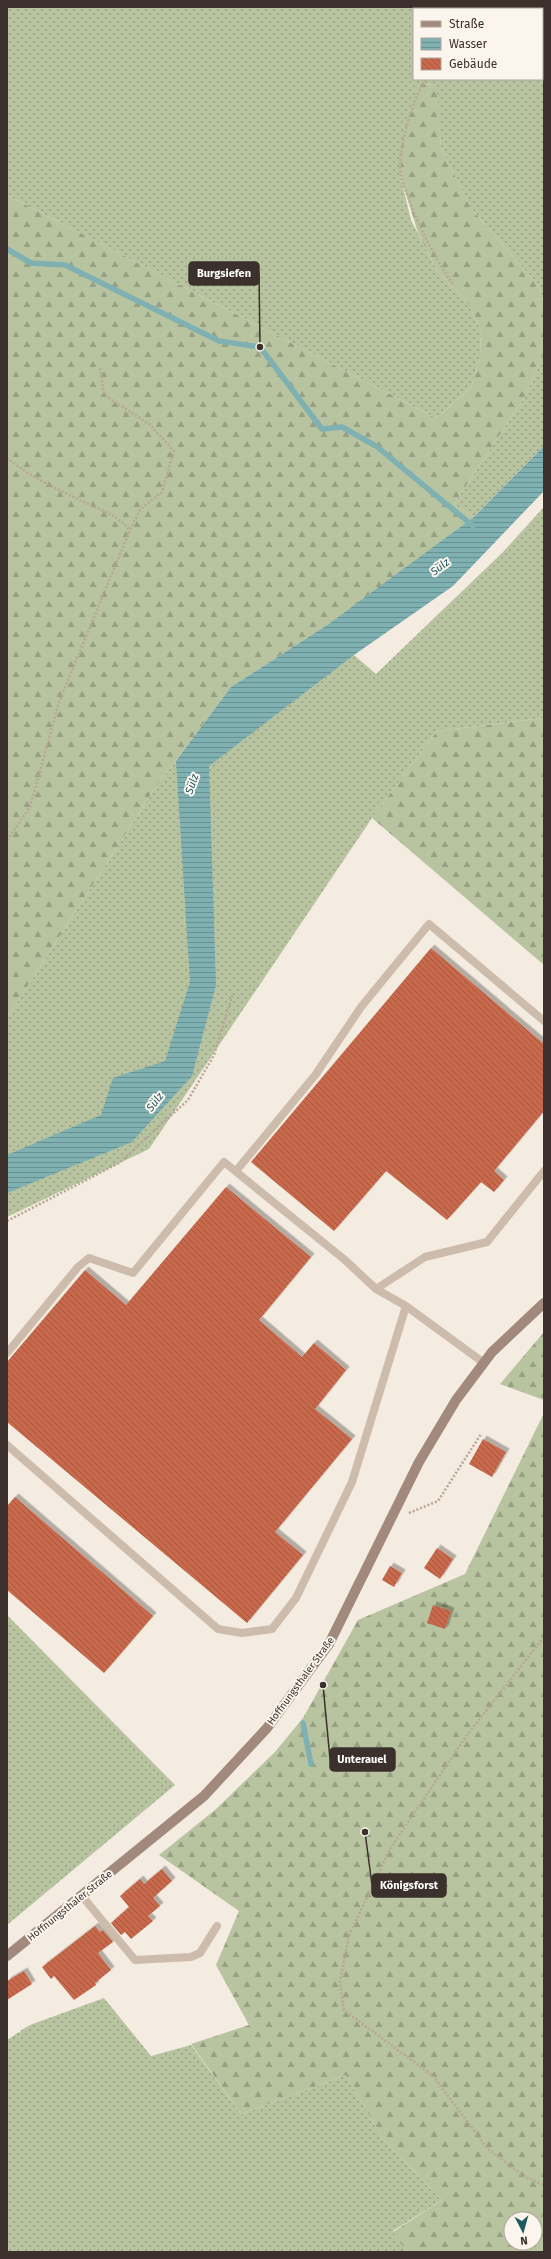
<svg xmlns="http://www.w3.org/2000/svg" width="551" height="2259" viewBox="0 0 551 2259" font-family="'Fira Sans',sans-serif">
<defs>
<pattern id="grass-dots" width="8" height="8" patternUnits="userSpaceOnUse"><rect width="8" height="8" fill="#b8c4a0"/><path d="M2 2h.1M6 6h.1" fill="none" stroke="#97a083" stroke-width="1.8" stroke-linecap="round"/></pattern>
<pattern id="forest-firs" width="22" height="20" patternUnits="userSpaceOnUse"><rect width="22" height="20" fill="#b8c4a0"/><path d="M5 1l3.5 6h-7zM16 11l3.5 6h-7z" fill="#97a083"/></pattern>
<pattern id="water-rules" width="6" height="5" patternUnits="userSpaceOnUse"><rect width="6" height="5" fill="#7fb0b2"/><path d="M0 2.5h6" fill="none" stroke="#699091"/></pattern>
<pattern id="building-back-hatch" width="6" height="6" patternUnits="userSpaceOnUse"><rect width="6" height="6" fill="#c8694b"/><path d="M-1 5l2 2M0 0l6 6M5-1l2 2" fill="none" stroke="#a4573f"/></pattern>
<filter id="shadow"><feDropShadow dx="3.5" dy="-3.5" stdDeviation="0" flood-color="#0004"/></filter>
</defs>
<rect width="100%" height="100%" fill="#f4ebe1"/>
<!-- grass -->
<path fill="url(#grass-dots)" d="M7,7H538L541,9H414V79H542V9L544,10V303L538,285L470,207L441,148L436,85L419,84L400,175L411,220L438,272L467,302L480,327L481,355L471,388L436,418L7,195Z
M544,353V446L474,517L454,504L524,398Z
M544,507V718L437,731L372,818L149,1149L7,1217V1018L155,788L231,687L354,655L376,674L503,552Z
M7,1615L175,1785L7,1925Z
M104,1998L151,2056L191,2045L241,2114L346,2075L383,2139L442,2200L393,2231L407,2252H7V2040L19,2032L21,2033L20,2031L30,2025Z"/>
<!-- forest -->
<path fill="url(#forest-firs)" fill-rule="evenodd" d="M419,84L437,85L441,148L470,207L538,285L544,303V353L524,398L454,504L474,517L417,562L330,623L231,687L155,788L7,1018V195L436,418L471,388L481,355L480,327L467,302L438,272L418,233L400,175L404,135Z
M544,718V965L372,818L437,731Z
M544,1332V1400L500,1384Z
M544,1413V2252H407L393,2232L442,2200L383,2139L346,2075L241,2114L191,2044L249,2025L216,1965L239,1911L159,1855L215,1810L275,1752L303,1718L358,1620L465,1574ZM511,2219H535V2243H511Z"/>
<!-- water -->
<path fill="url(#water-rules)" d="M544,446V491L453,586L354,655L209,766L216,985L192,1076L132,1142L7,1193V1155L101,1115L113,1078L165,1061L190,982L176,761L231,687L330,623L474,517Z"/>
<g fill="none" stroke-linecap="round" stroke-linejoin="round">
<!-- stream -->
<path stroke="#7fb0b2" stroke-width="5.5" d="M7,249L31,263L65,265L219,341L260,347L322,429L342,427L376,446L473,526
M303,1723L311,1764"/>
</g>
<!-- building -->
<path fill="url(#building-back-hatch)" filter="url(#shadow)" d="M431,948L544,1044V1111L494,1171L504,1180L494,1192L481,1182L447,1220L386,1171L334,1231L251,1162Z
M226,1187L311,1257L259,1320L302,1357L314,1343L346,1370L315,1409L352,1439L275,1532L303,1555L247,1623L7,1422V1362L85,1270L126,1305Z
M483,1439L506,1452L492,1477L469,1464Z
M15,1497L153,1616L104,1673L7,1590V1506Z
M437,1548L453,1559L440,1579L424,1568Z
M390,1566L402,1573L394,1587L382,1580Z
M433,1605L451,1611L445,1629L427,1623Z
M162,1869L172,1881L153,1898L160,1906L148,1916L153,1921L131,1939L125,1932L121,1935L111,1923L129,1907L120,1896L140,1879L144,1884Z
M95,1926L100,1932L103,1930L113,1942L98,1953L111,1970L95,1983L96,1985L74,2000L54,1976L51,1979L42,1967Z
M24,1971L32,1984L7,2000V1981Z"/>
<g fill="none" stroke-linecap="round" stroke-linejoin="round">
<!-- path -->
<path stroke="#b9a596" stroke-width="2.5" stroke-dasharray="2 2" stroke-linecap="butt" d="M505,9L508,7
M426,79C413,98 396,153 401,176C402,183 406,191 409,199C420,230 435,258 454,286
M7,458C29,476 58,490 84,502C106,513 111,511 130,530
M7,840L30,807L59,702L130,530L140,510L162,492L174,451L149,424L104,395L100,367
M7,1221L119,1163L188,1100L214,1055L233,993
M409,1513L438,1501L481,1434
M544,1637L467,1735L390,1849L349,1935L340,1982L344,2010L433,2076L487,2148L523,2176L544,2185"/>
<!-- service -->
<path stroke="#cdbbac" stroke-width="8" d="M236,1171L316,1074L361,1007L429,924L544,1021
M376,1289L425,1257L487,1242L544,1171
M7,1353L78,1267L89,1258L133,1273L224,1162L345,1260L376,1289L406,1306L484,1363
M7,1445L218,1629L242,1633L272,1629L296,1598L352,1482L406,1306
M82,1896L135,1960L191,1957L200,1953L217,1926"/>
<!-- secondary -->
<path stroke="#a18a7d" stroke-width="10" d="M7,1956L204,1796L267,1728L329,1644L419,1462L456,1400L492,1352L544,1303"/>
</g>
<g text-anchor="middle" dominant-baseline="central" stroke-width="4" stroke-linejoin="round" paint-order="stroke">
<!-- street labels -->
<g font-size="10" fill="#3b302b" stroke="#fbf5ee">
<text transform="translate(301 1681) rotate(-54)">Hoffnungsthaler Straße</text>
<text transform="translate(70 1906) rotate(-39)">Hoffnungsthaler Straße</text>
</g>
<!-- water labels -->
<g font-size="11" font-style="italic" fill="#1f5a5e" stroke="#fbf5ee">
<text transform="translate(440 567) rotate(-38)">Sülz</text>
<text transform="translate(192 784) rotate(-71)">Sülz</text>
<text transform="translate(155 1102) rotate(-52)">Sülz</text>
</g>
</g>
<!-- callouts -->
<path fill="none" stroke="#3b302b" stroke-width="1.5" d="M260 347L259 273M323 1685L330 1759M365 1832L372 1885"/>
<g fill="#3b302b" stroke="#fbf5ee" stroke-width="1.5">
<circle cx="260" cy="347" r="4"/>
<circle cx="323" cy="1685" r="4"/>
<circle cx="365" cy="1832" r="4"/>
</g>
<g fill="#3b302b" stroke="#3b302b" stroke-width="1.5">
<rect x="189" y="262" width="70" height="23" rx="4"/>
<rect x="330" y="1748" width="65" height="23" rx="4"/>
<rect x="372" y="1874" width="74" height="23" rx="4"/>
</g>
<g font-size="11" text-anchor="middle" font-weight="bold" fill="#fff">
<text x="224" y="277">Burgsiefen</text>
<text x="362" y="1763">Unterauel</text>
<text x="409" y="1889">Königsforst</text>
</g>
<!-- border -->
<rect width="551" height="2259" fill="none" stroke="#3b302b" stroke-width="16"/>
<!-- legend -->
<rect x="413" y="8" width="130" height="72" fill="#fbf5ee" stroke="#aea6a0"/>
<rect x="421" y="21" width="20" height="6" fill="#a18a7d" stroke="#aea6a0"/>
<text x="449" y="28" font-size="12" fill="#3b302b">Straße</text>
<rect x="421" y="38" width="20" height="12" fill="url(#water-rules)" stroke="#aea6a0"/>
<text x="449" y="48" font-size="12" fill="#3b302b">Wasser</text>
<rect x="421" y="58" width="20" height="12" fill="url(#building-back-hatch)" stroke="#aea6a0"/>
<text x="449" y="68" font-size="12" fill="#3b302b">Gebäude</text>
<!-- north arrow -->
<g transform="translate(523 2231) rotate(174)"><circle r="19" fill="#fbf5ee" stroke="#aea6a0"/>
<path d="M0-3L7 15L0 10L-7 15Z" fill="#1f5a5e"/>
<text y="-6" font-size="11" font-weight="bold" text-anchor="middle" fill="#3b302b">N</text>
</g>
</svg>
